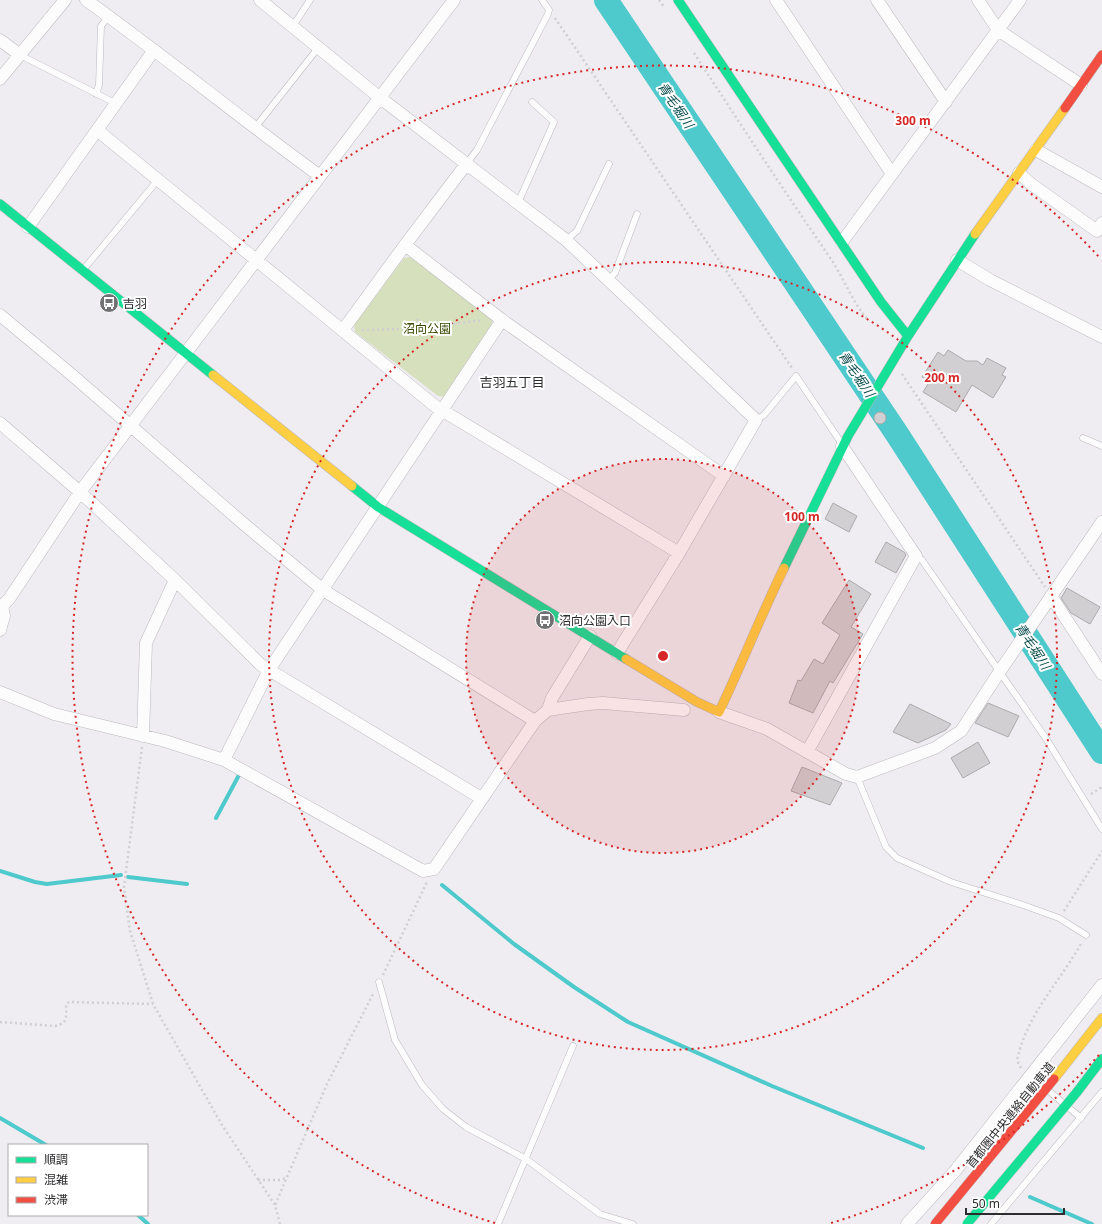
<svg xmlns="http://www.w3.org/2000/svg" width="1102" height="1224" viewBox="0 0 1102 1224" font-family="'Noto Sans','Noto Sans JP',sans-serif">
<rect width="100%" height="100%" fill="#efedf1"/>
<!-- green -->
<path fill="#d6e0bd" d="M410,257L492,319V324L446,397L438,396L355,332L354,325L404,258Z"/>
<g fill="none" stroke-linecap="round" stroke-linejoin="round">
<!-- stream -->
<path stroke="#4ec9cc" stroke-width="4" d="M216,818L239,775
M0,871L35,882L47,884L121,875
M128,877L187,884
M442,885L514,944L574,987L628,1022L772,1086L923,1148
M0,1118L46,1145
M1030,1197L1092,1224
M138,1215L148,1224"/>
<!-- river -->
<path stroke="#4ec9cc" stroke-width="24" d="M606,0L897,434L1102,752"/>
</g>
<!-- building -->
<path fill="#d1cfd1" stroke="#acaaab" d="M948,350L966,361H977L983,365L987,358L1006,368L1002,375L1006,377L993,398L972,385L956,412L923,392L930,381L922,377L938,352L944,356Z
M874 418a6 6 0 1 1 12 0a6 6 0 1 1-12 0Z
M833,503L857,516L849,532L825,519Z
M886,542L904,552L906,555L896,573L875,562Z
M849,580L871,594L851,627L863,634L833,683L830,681L813,713L789,703L798,680L801,681L814,659L823,664L840,635L822,623Z
M1067,588L1100,607L1090,624L1071,613L1061,598Z
M988,703L1019,716L1008,737L975,723Z
M910,704L951,724L946,730L918,743L893,732Z
M978,742L990,763L963,778L951,758Z
M802,767L842,783L830,805L791,791Z"/>
<g fill="none" stroke-linecap="round" stroke-linejoin="round">
<!-- lane casing -->
<g stroke="#bbb9bd" stroke-width="7">
<path id="lane" d="M293,26L310,0
M20,55L115,103
M96,94L99,85L101,26L109,16
M254,129L318,48
M467,163L477,150L548,14L549,10L542,0
M518,203L554,122L532,102
M566,240L577,231L609,164
M83,270L157,181
M608,280L615,273L637,214
M756,420L764,415L796,376L842,444
M1083,438L1102,446
M916,556L922,560L1047,740L1102,829
M857,777L886,847L897,858L951,882L1023,905L1059,918L1086,935
M379,982L395,1040L422,1085L443,1109L466,1127L526,1159L600,1214L633,1224
M1031,1076L1081,1118
M498,1224L573,1046
M991,1224L1102,1092"/>
</g>
<!-- street casing -->
<g stroke="#bbb9bd" stroke-width="13">
<path id="street" d="M86,0C166,57 241,119 320,176
M260,0L379,97L566,240L756,420L679,553L617,653
M776,0L892,174
M877,0L946,102
M978,0L998,30L1081,85
M0,40L20,55
M0,79L65,0
M97,130L435,406L679,553
M1036,150L1102,187
M1019,173L1031,184L1097,231L1102,223
M28,227L154,50
M842,242L1020,0
M405,245L502,320L724,476
M957,260L990,280L1102,337
M0,315L72,375L245,525L323,590L535,721
M343,330L405,245L467,163
M0,423L80,492L175,580L261,665L481,798
M1051,596L1102,674
M2,606L9,599L80,492L454,0
M0,630L4,616L2,606
M0,692L54,714L165,741L224,760L423,871L434,869L535,721L548,710L588,704L603,703L684,710
M548,710L552,698L590,636
M719,712L767,729L846,774L857,777L935,748L961,731L1000,671L1102,522
M143,736L146,643L175,580
M807,752L916,556L842,446
M224,760L269,670L502,320
M907,1224L955,1171L1102,985"/>
</g>
<!-- fast casing -->
<g stroke="#bbb9bd" stroke-width="10">
<path id="fast" d="M678,0L881,302L908,336
M0,204L213,375
M352,486L378,507L626,659
M784,568L848,436L908,336L975,234
M1077,1092L1102,1059"/>
</g>
<!-- slow casing -->
<g stroke="#bbb9bd" stroke-width="10">
<path id="slow" d="M975,234L1065,108
M213,375L352,486
M626,659L697,702L719,712C742,664 761,615 784,568
M1054,1079L1102,1018"/>
</g>
<!-- jam casing -->
<g stroke="#bbb9bd" stroke-width="10">
<path id="jam" d="M1065,108L1102,55"/>
</g>
<!-- path -->
<path stroke="#cfced0" stroke-width="2.5" stroke-dasharray="2 3" stroke-linecap="butt" d="M659,0L664,7
M555,18L792,368
M694,53C739,122 784,191 831,259C844,279 852,301 867,319
M404,328L417,320L431,327
M362,330L403,329L418,335L431,327L483,320
M902,374L1045,587
M142,747L124,887L130,931L153,1004L222,1125L275,1205
M1091,794L1102,787
M1064,911L1102,851
M383,975L427,882
M0,1022L55,1026C69,1023 66,1016 66,1004L69,1002L153,1004
M1021,1068L1017,1061C1026,1015 1060,982 1082,942
M258,1180H279L287,1178
M280,1224L275,1205L327,1084L373,994"/>
<!-- lane -->
<use href="#lane" stroke="#fdfcfd" stroke-width="6"/>
<!-- street -->
<use href="#street" stroke="#fdfcfd" stroke-width="12"/>
<!-- fast -->
<use href="#fast" stroke="#16e098" stroke-width="9"/>
<!-- slow -->
<use href="#slow" stroke="#ffcf43" stroke-width="9"/>
<!-- jam -->
<use href="#jam" stroke="#f24e42" stroke-width="9"/>
<!-- fast-bridge casing -->
<g stroke="#cbcacd" stroke-width="10" stroke-linecap="butt">
<path id="fast-bridge" d="M967,1224L1077,1092"/>
</g>
<!-- jam-bridge casing -->
<g stroke="#cbcacd" stroke-width="10" stroke-linecap="butt">
<path id="jam-bridge" d="M935,1224L1054,1079"/>
</g>
<!-- fast-bridge -->
<use href="#fast-bridge" stroke="#16e098" stroke-width="9"/>
<!-- jam-bridge -->
<use href="#jam-bridge" stroke="#f24e42" stroke-width="9"/>
</g>
<!-- distance rings -->
<circle cx="663" cy="656" r="197" fill="#d62828" fill-opacity=".12"/>
<g fill="none" stroke="#d62828" stroke-width="2" stroke-dasharray="2 4">
<circle cx="663" cy="656" r="197"/>
<circle cx="663" cy="656" r="394"/>
<path d="M1099 1055A591 591 0 0 1 831 1223M495 1223A591 591 0 1 1 1099 257"/>
</g>
<!-- icons -->
<defs>
<g id="bus-disc" transform="scale(1)"><circle r="9.5" fill="#717073" stroke="#fff"/><path d="M-5-6H5V4H4V6H2V4H-2V6H-4V4H-5ZM-3.5-4V0h7V-4ZM-3.5 1.2v1.5H-2V1.2ZM2 1.2v1.5H3.5V1.2Z" fill="#fff"/></g>
</defs>
<g fill-rule="evenodd">
<use href="#bus-disc" x="109" y="303"/>
<use href="#bus-disc" x="545" y="620"/>
</g>
<g text-anchor="middle" dominant-baseline="central" stroke-width="4" stroke-linejoin="round" paint-order="stroke">
<!-- poi labels -->
<g font-size="12" fill="#2d2c2f" stroke="#fff" text-anchor="start">
<text x="123" y="303">吉羽</text>
<text x="559" y="620">沼向公園入口</text>
</g>
<!-- park labels -->
<g font-size="12" fill="#3a4902" stroke="#fff">
<text x="427" y="328">沼向公園</text>
</g>
<!-- street labels -->
<g font-size="12" fill="#2d2c2f" stroke="#fff">
<text transform="translate(1010 1115) rotate(-51)">首都圏中央連絡自動車道</text>
</g>
<!-- water labels -->
<g font-size="13" font-style="italic" fill="#084a4b" stroke="#fff">
<text transform="translate(676 105) rotate(56)">青毛堀川</text>
<text transform="translate(857 374) rotate(56)">青毛堀川</text>
<text transform="translate(1033 646) rotate(57)">青毛堀川</text>
</g>
<!-- neighbourhood labels -->
<g font-size="13" fill="#2d2c2f" stroke="#fff">
<text x="512" y="382">吉羽五丁目</text>
</g>
</g>
<circle cx="663" cy="656" r="6" fill="#d62828" stroke="#fff" stroke-width="2"/>
<g font-size="12" text-anchor="middle" font-weight="bold" fill="#d62828" stroke="#fff" stroke-width="4" stroke-linejoin="round" paint-order="stroke">
<text x="913" y="125">300 m</text>
<text x="942" y="382">200 m</text>
<text x="802" y="521">100 m</text>
</g>
<!-- legend -->
<rect x="8" y="1144" width="140" height="72" fill="#ffffff" stroke="#ababac"/>
<rect x="16" y="1157" width="20" height="6" fill="#16e098" stroke="#ababac"/>
<text x="44" y="1164" font-size="12" fill="#2d2c2f">順調</text>
<rect x="16" y="1177" width="20" height="6" fill="#ffcf43" stroke="#ababac"/>
<text x="44" y="1184" font-size="12" fill="#2d2c2f">混雑</text>
<rect x="16" y="1197" width="20" height="6" fill="#f24e42" stroke="#ababac"/>
<text x="44" y="1204" font-size="12" fill="#2d2c2f">渋滞</text>
<!-- scale -->
<path d="M966 1208v6h98v-6" fill="none" stroke="#2d2c2f" stroke-width="2"/>
<text x="972" y="1208" font-size="12" fill="#2d2c2f" stroke="#ffffff" stroke-width="3" paint-order="stroke">50 m</text>
</svg>
